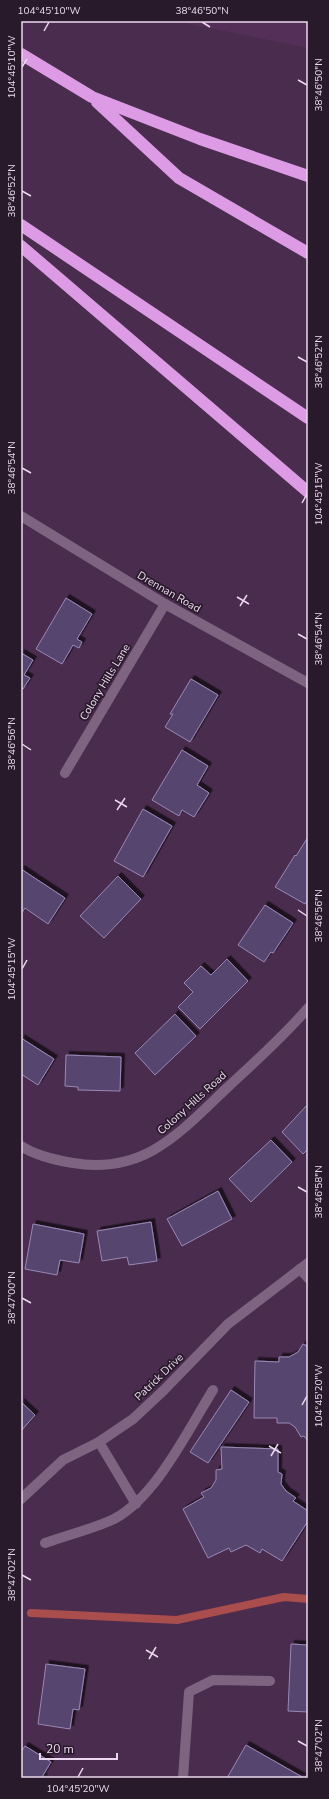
<svg xmlns="http://www.w3.org/2000/svg" width="329" height="1799" viewBox="0 0 329 1799" font-family="'Nunito Sans',sans-serif">
<defs>
<filter id="shadow"><feDropShadow dx="3.5" dy="-3.5" stdDeviation="0" flood-color="#0009"/></filter>
</defs>
<rect width="100%" height="100%" fill="#4a2c4e"/>
<!-- built -->
<path fill="#543059" d="M174,21H308V48L175,21Z"/>
<g fill="none" stroke-linecap="round" stroke-linejoin="round">
<!-- stream -->
<path stroke="#aa4d4d" stroke-width="8" d="M31,1613L177,1620L284,1597L308,1599"/>
</g>
<!-- building -->
<path fill="#56456e" stroke="#9a88b6" filter="url(#shadow)" d="M66,598L92,614L77,639L82,642L79,648L73,645L62,664L36,649Z
M21,653L33,660L24,675L30,678L23,689L21,688Z
M191,679L218,695L190,742L165,727L173,714H170Z
M182,750L208,766L197,785L209,793L194,817L182,810L179,816L152,800Z
M143,809L172,826L143,877L114,861Z
M308,837V899L305,904L275,887L295,855L296,856Z
M21,869L65,898L48,924L25,908L21,914Z
M118,876L141,899L104,938L80,916Z
M265,905L293,923L273,953L271,952L264,962L238,945Z
M227,959L248,981L200,1029L178,1007L193,992L184,983L201,966L211,975Z
M175,1014L196,1036L155,1075L135,1053Z
M21,1038L54,1059L38,1085L21,1074Z
M66,1055L121,1057L120,1091L78,1090V1087L65,1086Z
M308,1104V1149L303,1154L282,1132Z
M271,1140L292,1162L251,1202L229,1179Z
M218,1191L232,1219L182,1246L167,1219Z
M151,1222L157,1261L129,1265L127,1257L102,1261L97,1231Z
M33,1224L84,1234L79,1263L60,1260L57,1275L25,1269Z
M303,1344L307,1346L308,1345V1441L304,1436L301,1437L295,1427L289,1423H277V1418H254L255,1361L279,1362V1357H289L298,1352Z
M231,1390L249,1402L208,1463L190,1452Z
M21,1402L35,1415L21,1431Z
M221,1447L278,1449V1472L282,1474L281,1484L286,1491L296,1498L293,1501L308,1511V1521L282,1561L262,1549L260,1553L246,1545L231,1552L229,1548L208,1558L183,1509L204,1497L201,1493L211,1488L216,1480V1470L222,1469Z
M291,1644L308,1645V1712L288,1711Z
M46,1664L85,1669L79,1710L73,1709L70,1729L38,1724Z
M246,1745L304,1778H227Z
M25,1746L51,1762L42,1777L44,1778H21V1752Z"/>
<g fill="none" stroke-linecap="round" stroke-linejoin="round">
<!-- minor -->
<path stroke="#7e6481" stroke-width="10" d="M65,773L165,604
M21,1146C36,1156 55,1160 73,1163C146,1175 181,1131 230,1085C257,1060 284,1036 308,1008
M300,1269L308,1278
M99,1442L136,1504
M45,1543C67,1535 93,1529 114,1519C156,1497 188,1430 213,1390
M183,1778L189,1692L213,1680L270,1681"/>
<!-- tertiary -->
<path stroke="#7e6481" stroke-width="10" d="M21,516L165,604L308,683
M21,1499L63,1460L99,1442L133,1419L164,1390L228,1324L308,1263"/>
<!-- motorway -->
<path stroke="#dc9be4" stroke-width="12" d="M21,54L92,97L200,139L308,176
M97,102L179,178L308,253
M21,225L308,418
M21,246L308,492"/>
</g>
<!-- ticks -->
<path fill="none" stroke="#ebd8ee" stroke-width="1.5" d="M202,22L210,27M44,31L49,22M22,67L27,59M298,80L307,85M22,191L31,196M298,357L307,362M22,468L31,473M302,503L307,494M237,597L249,604M240,606L247,595M298,634L307,639M22,744L31,750M115,800L127,807M117,810L125,798M298,910L307,916M22,969L27,960M298,1187L307,1192M22,1298L31,1303M302,1405L307,1396M269,1446L281,1453M271,1456L278,1444M22,1575L31,1580M146,1650L158,1657M149,1659L156,1647M298,1741L307,1746M78,1777L83,1768"/>
<g text-anchor="middle" dominant-baseline="central" stroke-width="3.5" stroke-linejoin="round" paint-order="stroke">
<!-- street labels -->
<g font-size="11" fill="#ebd8ee" stroke="#281a2a">
<text transform="translate(169 592) rotate(30)">Drennan Road</text>
<text transform="translate(105 682) rotate(-59)">Colony Hills Lane</text>
<text transform="translate(192 1103) rotate(-42)">Colony Hills Road</text>
<text transform="translate(159 1377) rotate(-44)">Patrick Drive</text>
</g>
</g>
<!-- border -->
<rect width="329" height="1799" fill="none" stroke="#281a2a" stroke-width="44"/>
<!-- scale -->
<path d="M40 1753v6h77v-6" fill="none" stroke="#ebd8ee" stroke-width="2"/>
<text x="46" y="1753" font-size="12" fill="#ebd8ee" stroke="#281a2a" stroke-width="3" paint-order="stroke">20 m</text>
<rect x="22" y="22" width="285" height="1755" fill="none" stroke="#ebd8ee" stroke-width="1.5"/>
<g font-size="10" text-anchor="middle" fill="#ebd8ee">
<text x="49" y="14">104°45'10"W</text>
<text x="202" y="14">38°46'50"N</text>
<text transform="translate(11 67) rotate(-90)" y="4">104°45'10"W</text>
<text transform="translate(318 85) rotate(-90)" y="4">38°46'50"N</text>
<text transform="translate(11 191) rotate(-90)" y="4">38°46'52"N</text>
<text transform="translate(318 362) rotate(-90)" y="4">38°46'52"N</text>
<text transform="translate(11 468) rotate(-90)" y="4">38°46'54"N</text>
<text transform="translate(318 494) rotate(-90)" y="4">104°45'15"W</text>
<text transform="translate(318 639) rotate(-90)" y="4">38°46'54"N</text>
<text transform="translate(11 744) rotate(-90)" y="4">38°46'56"N</text>
<text transform="translate(318 916) rotate(-90)" y="4">38°46'56"N</text>
<text transform="translate(11 969) rotate(-90)" y="4">104°45'15"W</text>
<text transform="translate(318 1192) rotate(-90)" y="4">38°46'58"N</text>
<text transform="translate(11 1298) rotate(-90)" y="4">38°47'00"N</text>
<text transform="translate(318 1396) rotate(-90)" y="4">104°45'20"W</text>
<text transform="translate(11 1575) rotate(-90)" y="4">38°47'02"N</text>
<text transform="translate(318 1746) rotate(-90)" y="4">38°47'02"N</text>
<text x="78" y="1792">104°45'20"W</text>
</g>
</svg>
